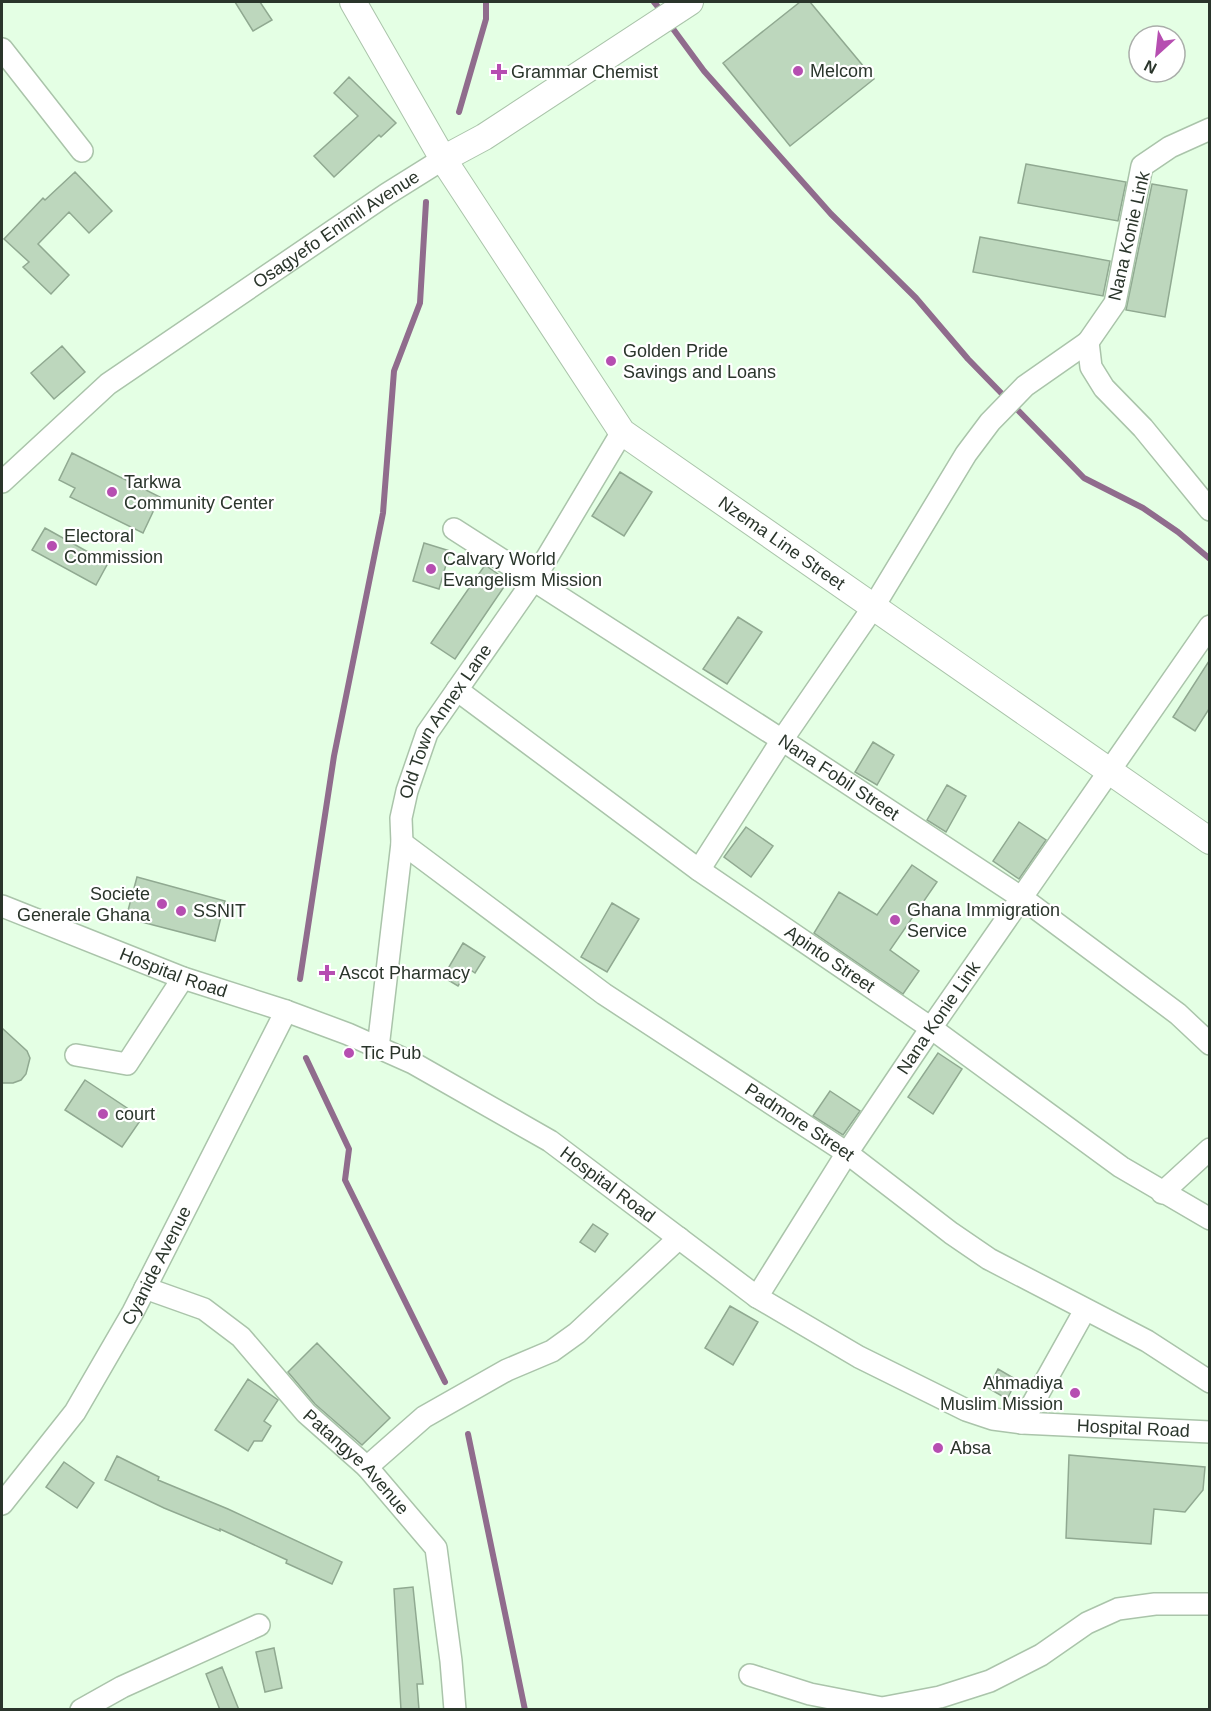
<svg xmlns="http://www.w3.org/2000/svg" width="1211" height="1711" viewBox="0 0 1211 1711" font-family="Arial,sans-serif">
<rect width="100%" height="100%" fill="#e4ffe4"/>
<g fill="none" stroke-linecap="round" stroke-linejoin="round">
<!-- stream -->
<path stroke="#906c8d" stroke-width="6" d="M654,2L663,13
M668,22L704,71L831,214L916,298L968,359L1084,478L1143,508L1178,532L1210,559
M459,112L486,19V2
M300,979L334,756L383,513L394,371L420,303L426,202
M306,1058L349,1149L345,1180L445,1382
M468,1434L525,1710"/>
</g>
<!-- building -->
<path fill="#bdd7bd" stroke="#90a991" stroke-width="1.5" d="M235,2H260L272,20L253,31Z
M800,2H810L874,79L790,146L723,63Z
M349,77L396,123L381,137L379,135L334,177L314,156L358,116L334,93Z
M1026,164L1126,182L1118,221L1018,203Z
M75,172L112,211L89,233L69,212L38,244L69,275L51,294L23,267L29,262L4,239L43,198L45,200Z
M1152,184L1187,190L1165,317L1126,310Z
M980,237L1110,261L1103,296L973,272Z
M62,346L85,372L54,399L31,373Z
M72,453L160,497L143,533L70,497L75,488L59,480Z
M620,472L652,492L624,536L592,516Z
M45,528L108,563L96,585L32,550Z
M424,543L450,551L439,589L413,581Z
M485,565L508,581L455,659L431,643Z
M738,617L762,632L727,684L703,669Z
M1209,661V709L1195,731L1173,717Z
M873,742L894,755L877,785L855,772Z
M947,785L966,796L946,832L927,820Z
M1019,822L1046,840L1019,879L993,861Z
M746,827L773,846L751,877L724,857Z
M912,865L937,882L890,950L919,971L903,994L814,933L839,892L877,915Z
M137,877L225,901L215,941L126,918Z
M612,903L639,919L607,972L581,957Z
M463,943L485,957L475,973L469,969L458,986L443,977Z
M2,1028L27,1051L30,1058L26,1074L21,1080L13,1083H2Z
M938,1053L962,1069L933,1114L908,1097Z
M85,1080L142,1118L122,1147L65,1110Z
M830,1091L860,1111L843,1135L813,1116Z
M593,1224L608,1234L595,1252L580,1242Z
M730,1306L758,1322L733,1365L705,1348Z
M317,1343L390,1418L362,1445L315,1404L288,1372Z
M998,1369L1017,1380L1007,1399L988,1388Z
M248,1379L278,1400L264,1421L271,1426L262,1441H254L248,1451L215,1430Z
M1069,1455L1205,1467L1203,1490L1185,1512L1154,1509L1151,1544L1066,1538Z
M117,1456L159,1477L158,1480L228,1509L342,1562L332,1584L286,1563L287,1560L220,1529V1531L164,1508L105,1480Z
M64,1462L94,1483L77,1508L46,1487Z
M413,1587L423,1684H417L419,1710H401L394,1589Z
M274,1648L282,1688L265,1692L256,1652Z
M222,1667L235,1700L239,1710H220L206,1674Z"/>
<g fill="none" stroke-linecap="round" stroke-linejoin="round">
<!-- minor casing -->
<g stroke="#aac4aa" stroke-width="24">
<g id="minor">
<path d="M2,49L82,151"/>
<path d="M1210,129L1170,147L1142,166L1115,303L1088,342L1091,367L1104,388L1143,428L1210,510"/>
<path id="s1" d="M2,482L108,384L387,194L443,159"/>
<path id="s2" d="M454,529L782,740L1022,898L1178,1014L1210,1044"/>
<path id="s3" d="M457,690L699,870L931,1028L1121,1167L1210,1219"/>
<path id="s4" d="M402,843L604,994L847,1153L951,1233L989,1259L1147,1341L1210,1382"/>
<path d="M699,870L782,740L874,606L966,454L990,422L1025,386L1088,342"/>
<path id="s5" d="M2,906L183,978L286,1011L348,1034L413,1063L550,1141L757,1297L859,1357L966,1410L993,1419L1022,1423L1210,1432"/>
<path id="s6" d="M378,1048L402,843L401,818L407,791L427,733L533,581L622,432"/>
<path d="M76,1055L127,1064L183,978"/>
<path d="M1162,1193L1210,1149"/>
<path id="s7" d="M145,1288L204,1309L241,1337L306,1413L367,1467L436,1548L451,1661L455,1710"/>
<path id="s8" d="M757,1297L847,1153L931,1028L1210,626"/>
<path d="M1022,1423L1085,1310"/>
<path d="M367,1467L424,1417L507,1370L552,1351L577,1333L679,1238"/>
<path id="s9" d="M2,1504L75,1412L133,1312L286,1011"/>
<path d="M750,1675L810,1694L882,1708L940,1697L990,1681L1041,1655L1087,1623L1118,1609L1155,1604H1210"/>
<path d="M81,1710L122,1687L259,1625"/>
</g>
</g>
<!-- tertiary casing -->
<g stroke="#aac4aa" stroke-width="28">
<g id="tertiary">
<path id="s10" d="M353,2L443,159L622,432L1210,841"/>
<path d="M443,159L484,137L690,2"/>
</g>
</g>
<!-- minor -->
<use href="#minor" stroke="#fff" stroke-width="21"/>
<!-- tertiary -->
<use href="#tertiary" stroke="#fff" stroke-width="26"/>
</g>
<!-- markers -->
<g fill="#b64eb1" stroke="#fff" stroke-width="2">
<circle cx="798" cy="71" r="6"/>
<path d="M496 63h6v6h6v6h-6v6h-6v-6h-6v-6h6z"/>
<circle cx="611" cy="361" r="6"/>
<circle cx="112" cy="492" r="6"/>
<circle cx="52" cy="546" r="6"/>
<circle cx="431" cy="569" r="6"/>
<circle cx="162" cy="904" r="6"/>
<circle cx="181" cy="911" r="6"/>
<circle cx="895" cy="920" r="6"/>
<path d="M324 964h6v6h6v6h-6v6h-6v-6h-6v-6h6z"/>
<circle cx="349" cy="1053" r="6"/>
<circle cx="103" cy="1114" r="6"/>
<circle cx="1075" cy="1393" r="6"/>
<circle cx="938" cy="1448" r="6"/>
</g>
<g text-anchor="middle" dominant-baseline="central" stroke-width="4.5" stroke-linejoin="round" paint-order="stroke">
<!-- poi labels -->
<g font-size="18" fill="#2a352b" stroke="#fff" text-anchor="start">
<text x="810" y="71">Melcom</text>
<text x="511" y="72">Grammar Chemist</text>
<text x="623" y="351">Golden Pride<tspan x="623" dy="21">Savings and Loans</tspan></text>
<text x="124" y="482">Tarkwa<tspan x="124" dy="21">Community Center</tspan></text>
<text x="64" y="536">Electoral<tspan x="64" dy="21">Commission</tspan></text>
<text x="443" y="559">Calvary World<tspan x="443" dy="21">Evangelism Mission</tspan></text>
<text x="150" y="894" text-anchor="end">Societe<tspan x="150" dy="21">Generale Ghana</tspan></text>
<text x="907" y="910">Ghana Immigration<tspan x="907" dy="21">Service</tspan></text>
<text x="193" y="911">SSNIT</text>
<text x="339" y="973">Ascot Pharmacy</text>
<text x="361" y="1053">Tic Pub</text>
<text x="115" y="1114">court</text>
<text x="1063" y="1383" text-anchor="end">Ahmadiya<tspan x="1063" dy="21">Muslim Mission</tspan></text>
<text x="950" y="1448">Absa</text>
</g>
<!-- street labels -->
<g font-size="18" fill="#2a352b" stroke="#fff">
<text stroke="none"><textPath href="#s1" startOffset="420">Osagyefo Enimil Avenue</textPath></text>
<text transform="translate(1129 236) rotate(-77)">Nana Konie Link</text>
<text stroke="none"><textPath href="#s10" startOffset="702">Nzema Line Street</textPath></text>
<text stroke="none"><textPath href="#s6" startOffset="339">Old Town Annex Lane</textPath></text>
<text stroke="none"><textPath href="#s2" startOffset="458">Nana Fobil Street</textPath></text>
<text stroke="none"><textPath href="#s3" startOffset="460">Apinto Street</textPath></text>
<text stroke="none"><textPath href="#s5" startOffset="184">Hospital Road</textPath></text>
<text stroke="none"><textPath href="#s8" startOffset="333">Nana Konie Link</textPath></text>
<text stroke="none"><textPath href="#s4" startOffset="486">Padmore Street</textPath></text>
<text stroke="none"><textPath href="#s5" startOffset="670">Hospital Road</textPath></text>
<text stroke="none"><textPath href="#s9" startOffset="285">Cyanide Avenue</textPath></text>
<text stroke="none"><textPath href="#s5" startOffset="1264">Hospital Road</textPath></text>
<text stroke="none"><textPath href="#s7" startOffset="279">Patangye Avenue</textPath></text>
</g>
</g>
<!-- border -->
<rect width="1211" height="1711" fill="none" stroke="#2a352b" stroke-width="6"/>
<!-- north arrow -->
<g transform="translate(1157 54) rotate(207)"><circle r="28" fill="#ffffff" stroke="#aaaeaa" stroke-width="1.5"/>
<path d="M0-4.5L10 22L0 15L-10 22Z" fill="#b64eb1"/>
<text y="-9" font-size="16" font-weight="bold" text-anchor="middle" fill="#2a352b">N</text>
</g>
</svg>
